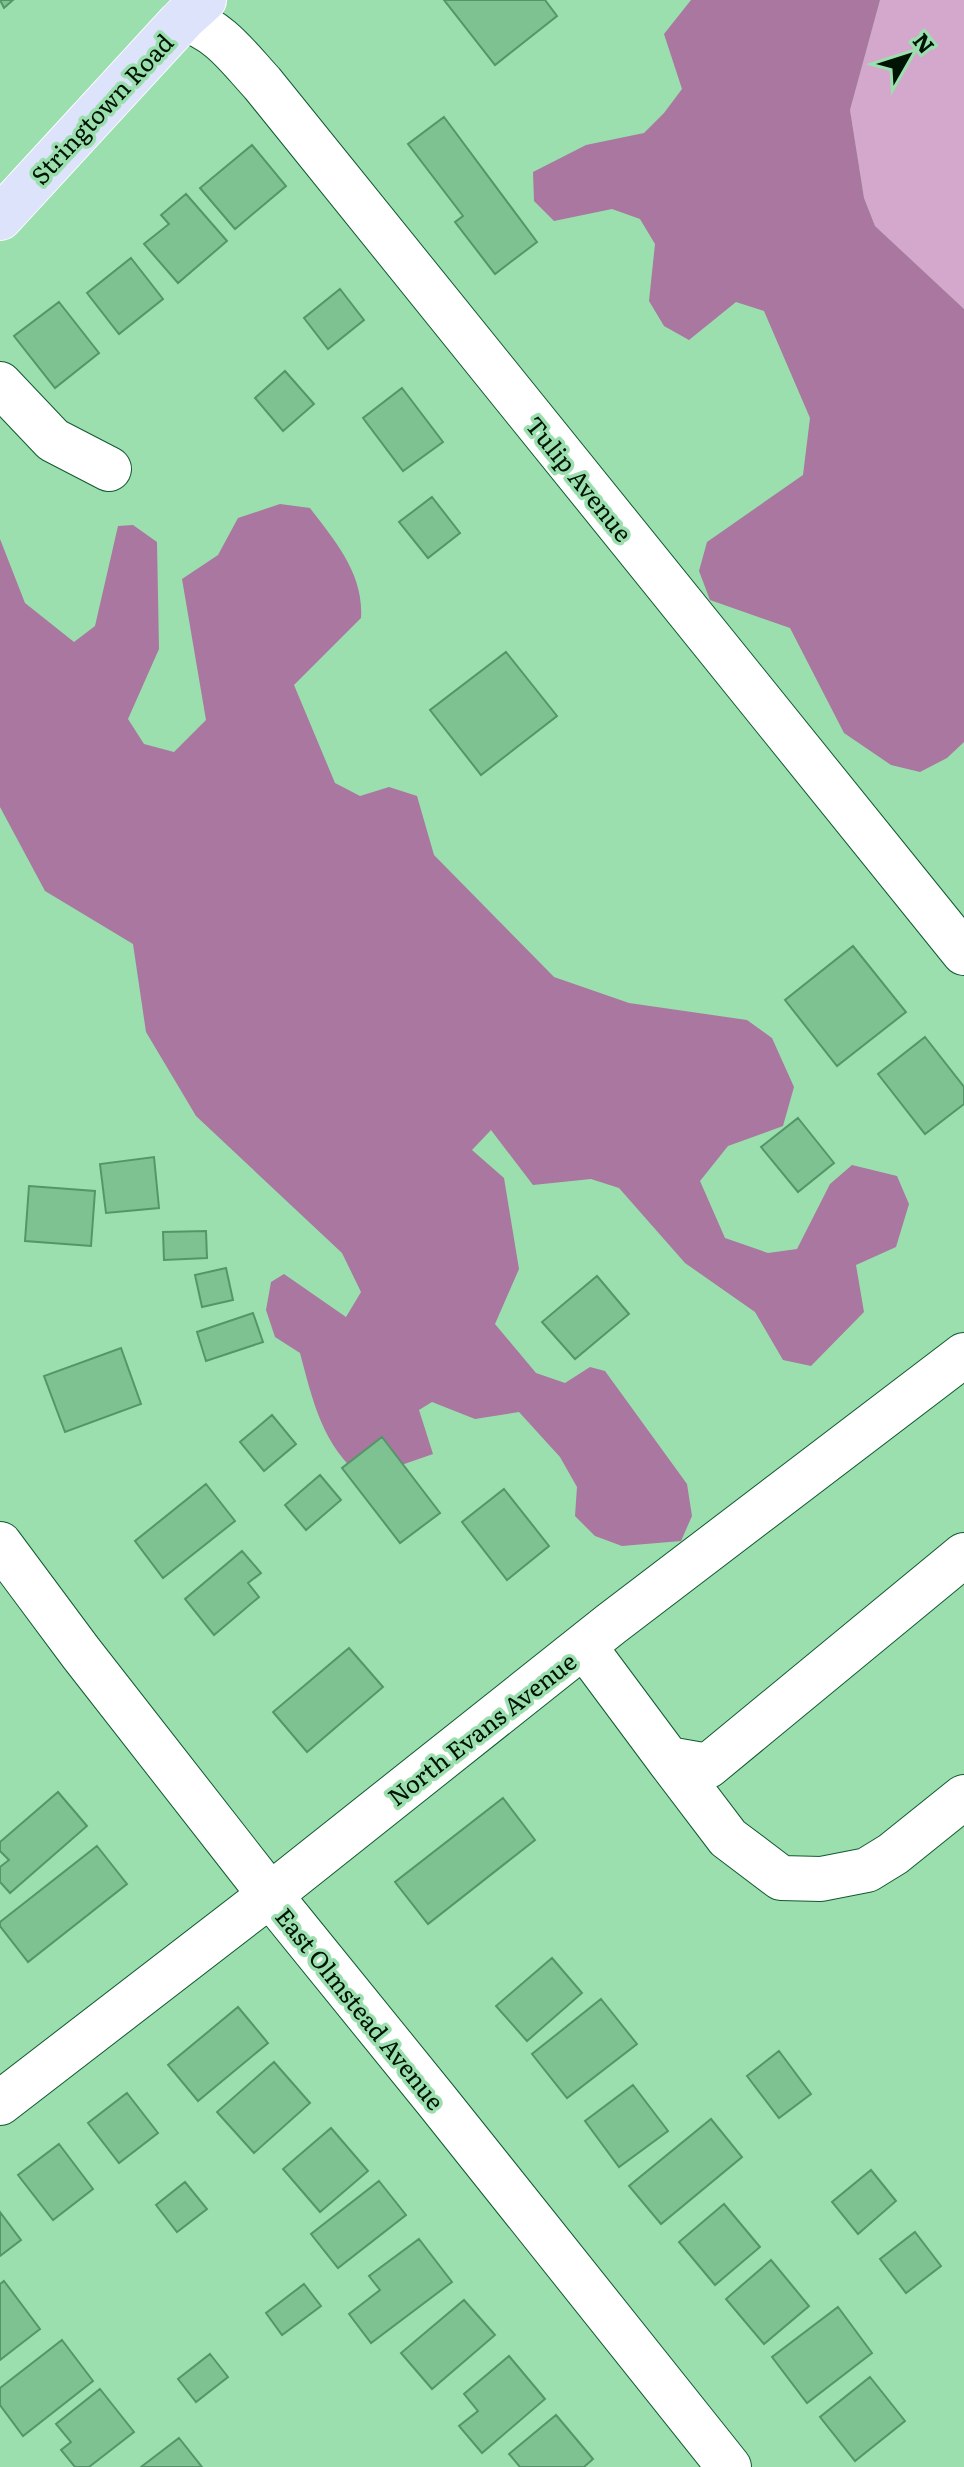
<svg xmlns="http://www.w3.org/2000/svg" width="964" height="2467" viewBox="0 0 964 2467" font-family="Literata,serif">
<rect width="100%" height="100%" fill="#9bdfae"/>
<!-- green -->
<path fill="#d4a8cc" d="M880,0H964V309L875,226L864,198L850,110Z"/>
<!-- forest -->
<path fill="#a977a0" d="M691,0H880L850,110L864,198L875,226L964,309V742L947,758L920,772L891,765L844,733L790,628L710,600L699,571L707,542L803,475L810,418L764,311L736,302L689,340L664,326L649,301L655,244L640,219L612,209L554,221L534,201L533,172L586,145L644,133L664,113L682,89L664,34Z
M280,504L310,508C335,541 364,574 361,618L294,685L335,783L360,796L389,787L417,796L434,855L554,977L629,1003L747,1020L772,1038L794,1087L783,1126L728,1146L700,1181L725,1238L768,1253L797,1249L830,1184L852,1165L897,1176L909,1204L896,1247L856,1265L864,1312L811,1366L783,1360L755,1312L685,1263L619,1188L591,1179L533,1185L491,1130L472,1150L504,1178L519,1269L495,1324L536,1373L565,1383L590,1367L605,1371L687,1484L692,1516L681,1541L622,1546L595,1536L575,1516L577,1487L560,1457L519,1412L475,1419L432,1402L419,1410L433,1454L364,1478C323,1449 312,1398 300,1353L275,1337L266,1310L271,1282L284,1274L346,1317L361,1292L342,1253L196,1116L146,1032L133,944L45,891L0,807V539L25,603L74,642L95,626L118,526L133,525L157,542L159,649L128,719L144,744L174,752L206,720L182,579L218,555L238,518Z"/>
<!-- building -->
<path fill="#7ec292" stroke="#549668" stroke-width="2" d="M0,0H13L4,8Z
M444,0H545L557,16L495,65Z
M444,117L537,242L495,274L455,222L463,216L408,144Z
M252,145L286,186L235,229L200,188Z
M186,194L227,241L178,283L144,244L169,224L161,215Z
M131,258L163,299L119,334L87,293Z
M340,289L364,320L328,349L304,318Z
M59,302L99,353L55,388L14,336Z
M285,371L314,404L283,431L255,398Z
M402,388L443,442L403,471L363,418Z
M432,497L460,533L428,558L399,522Z
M506,652L557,716L481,775L430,710Z
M853,946L906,1012L837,1066L785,1000Z
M925,1037L964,1087V1104L925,1134L878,1074Z
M798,1118L834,1163L798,1192L761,1147Z
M154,1157L159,1208L106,1213L100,1164Z
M29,1186L95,1191L91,1246L25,1241Z
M206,1231L207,1258L164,1260L163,1232Z
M226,1268L233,1300L202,1307L195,1275Z
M597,1276L629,1314L575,1359L542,1322Z
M253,1313L263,1342L206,1361L197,1332Z
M121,1348L141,1404L65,1432L44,1376Z
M272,1415L296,1444L264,1471L240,1442Z
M382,1437L440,1513L400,1543L342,1468Z
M320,1475L341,1500L306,1530L285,1505Z
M206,1484L235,1521L163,1578L135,1541Z
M504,1489L549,1546L507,1580L462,1522Z
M242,1551L261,1573L248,1583L259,1597L214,1635L185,1599Z
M349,1648L383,1687L307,1752L273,1712Z
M58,1792L87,1826L10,1893L0,1882V1867L9,1860L0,1851V1842Z
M503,1798L535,1840L428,1924L395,1882Z
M97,1846L127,1884L28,1962L0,1926V1922Z
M552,1958L582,1993L527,2041L496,2006Z
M601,1999L637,2044L567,2098L532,2054Z
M238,2007L268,2043L198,2101L168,2065Z
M779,2051L811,2094L779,2118L747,2076Z
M274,2062L310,2103L254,2153L217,2112Z
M633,2085L668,2131L619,2167L585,2121Z
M127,2093L158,2133L119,2163L88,2123Z
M711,2119L742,2157L661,2224L629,2186Z
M331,2128L368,2171L320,2212L283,2169Z
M59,2144L93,2189L53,2220L18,2175Z
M871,2170L896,2201L858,2234L832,2202Z
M379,2181L406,2215L338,2268L311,2234Z
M185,2182L207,2209L177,2232L156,2205Z
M724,2204L760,2247L715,2285L679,2242Z
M0,2212L21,2240L0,2256Z
M915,2232L941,2266L906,2293L880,2259Z
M419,2239L452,2282L371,2343L349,2314L380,2290L369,2276Z
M771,2260L809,2306L764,2344L726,2299Z
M4,2281L40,2329L0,2360V2284Z
M304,2284L321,2306L282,2335L266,2313Z
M464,2300L495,2335L432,2389L401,2353Z
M838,2307L872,2353L807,2403L772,2357Z
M62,2340L93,2381L23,2436L0,2405V2388Z
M210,2354L228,2377L196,2402L178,2379Z
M509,2356L545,2399L482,2453L459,2426L478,2411L464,2394Z
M870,2377L905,2421L855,2461L820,2417Z
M100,2389L134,2432L89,2467H75L61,2450L71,2442L56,2424Z
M556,2415L593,2459L584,2467H520L509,2454Z
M179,2438L202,2467H141Z"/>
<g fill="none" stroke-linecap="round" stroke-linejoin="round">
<!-- minor casing -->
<g stroke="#115930" stroke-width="46">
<path id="minor" d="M183,19C219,29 238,57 262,83L964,953
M0,384L53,440L109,469
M0,1544L81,1653L270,1895L437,2101L729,2467
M584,1646L668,1759L708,1766L964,1555
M668,1759L728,1838L781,1878L821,1879L867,1870L893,1854L964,1797
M0,2103L270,1895L611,1624L964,1355"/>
</g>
<!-- major casing -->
<g stroke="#fff" stroke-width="46">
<path id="major" d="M0,218L183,19L204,0"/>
</g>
<!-- minor -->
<use href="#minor" stroke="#fff" stroke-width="44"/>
<!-- major -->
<use href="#major" stroke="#dce3fa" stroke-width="44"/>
</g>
<g text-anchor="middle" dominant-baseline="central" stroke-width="7" stroke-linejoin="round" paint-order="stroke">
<!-- street labels -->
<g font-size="24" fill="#001405" stroke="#9bdfae">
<text transform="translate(101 108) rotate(-47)">Stringtown Road</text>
<text transform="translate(580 478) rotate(51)">Tulip Avenue</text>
<text transform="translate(481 1728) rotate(-38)">North Evans Avenue</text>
<text transform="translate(361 2008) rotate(51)">East Olmstead Avenue</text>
</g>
</g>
<!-- north arrow -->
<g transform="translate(908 56) rotate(51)" stroke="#9bdfae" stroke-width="6" paint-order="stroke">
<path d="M0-6L14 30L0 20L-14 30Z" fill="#001405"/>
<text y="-12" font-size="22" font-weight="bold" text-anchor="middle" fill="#001405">N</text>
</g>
</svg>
